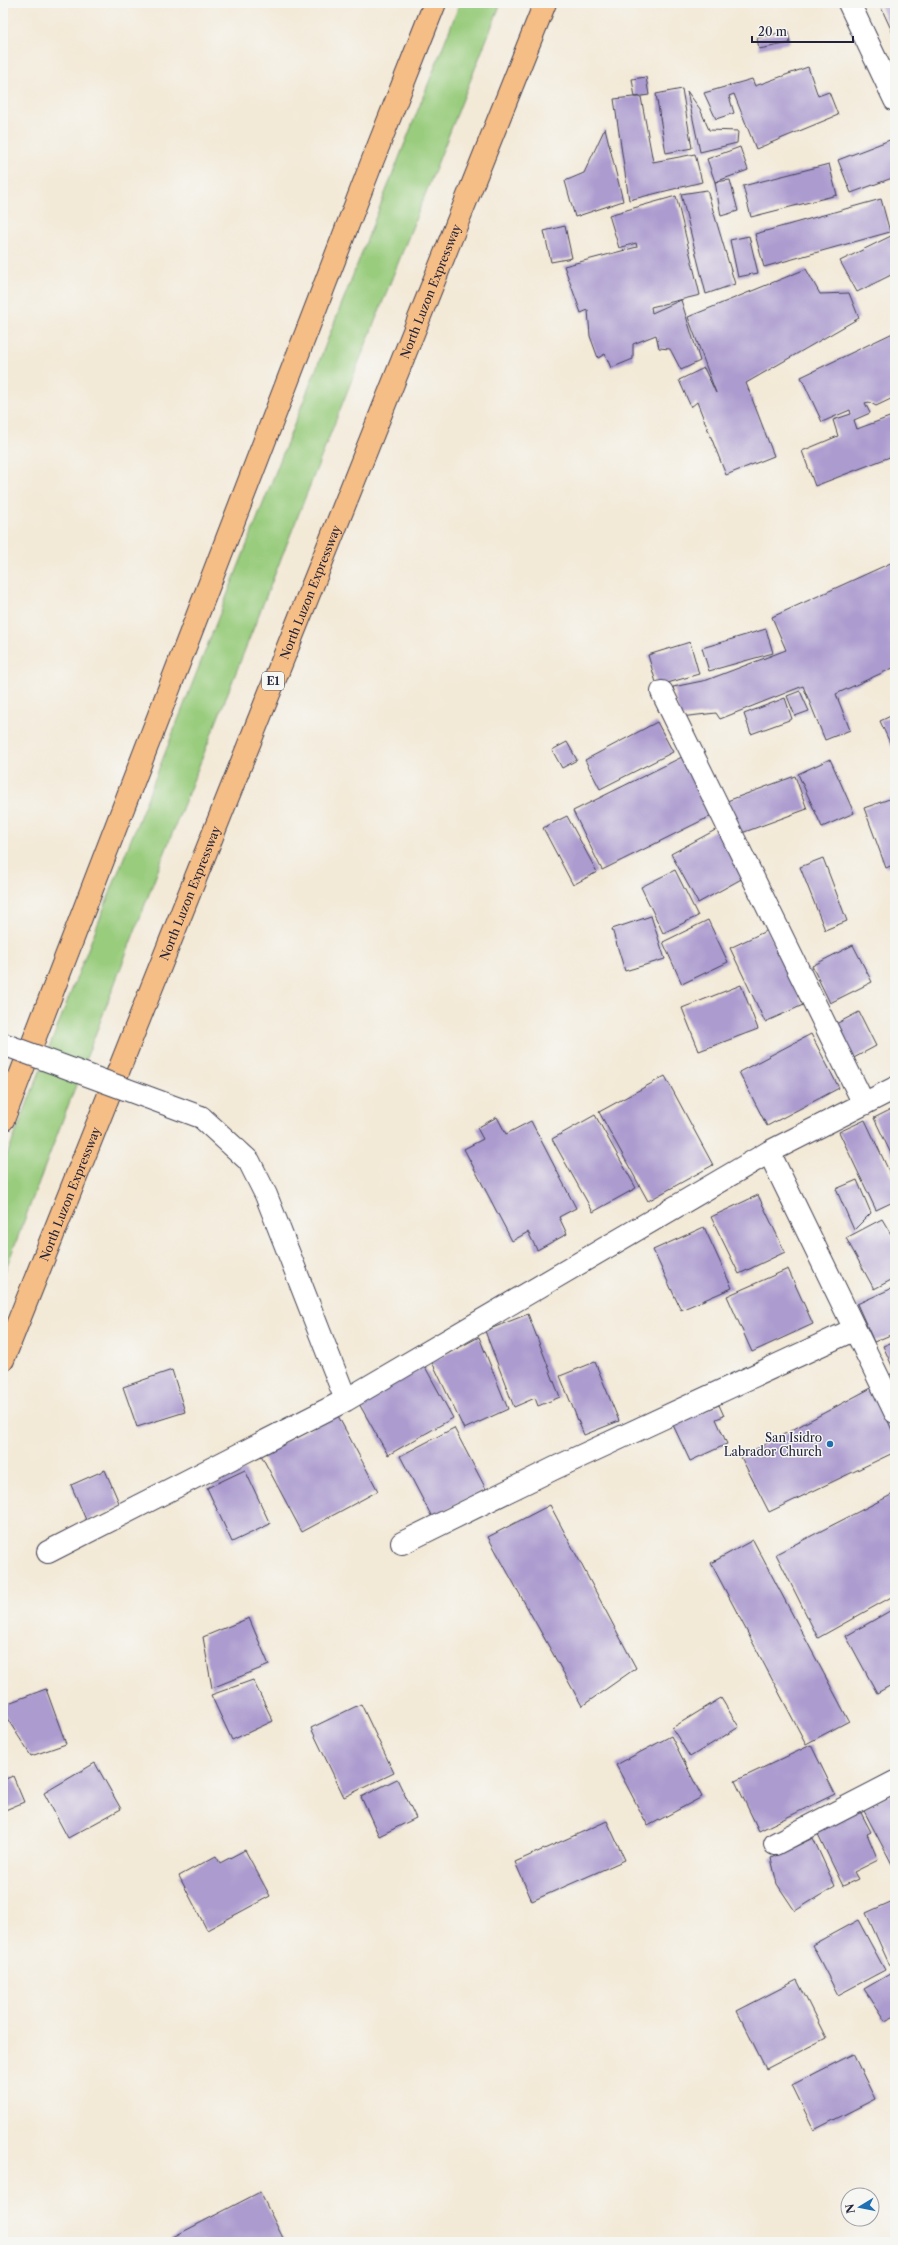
<svg xmlns="http://www.w3.org/2000/svg" width="898" height="2245" viewBox="0 0 898 2245" font-family="'Libre Caslon Text',serif">
<rect width="100%" height="100%" fill="#f6f6f2"/>
<filter id="ink" filterUnits="userSpaceOnUse"><feTurbulence type="fractalNoise" baseFrequency=".025" numOctaves="2"/><feDisplacementMap in="SourceGraphic" scale="8" xChannelSelector="R" yChannelSelector="G"/><feConvolveMatrix kernelMatrix="1 2 1 2 8 2 1 2 1" color-interpolation-filters="sRGB"/></filter>
<filter id="wash" filterUnits="userSpaceOnUse"><feTurbulence type="fractalNoise" baseFrequency=".012" numOctaves="4" result="noise"/><feDisplacementMap in="SourceGraphic" scale="16" xChannelSelector="R" yChannelSelector="G"/><feGaussianBlur stdDeviation="0.9" result="paint"/><feColorMatrix in="noise" values="0 0 0 0 0 0 0 0 0 0 0 0 0 0 0 0 0 1.4 0 .05"/><feComposite in="paint" operator="in"/></filter>
<g filter="url(#wash)">
<rect width="100%" height="100%" fill="#f3e9d7"/>
<!-- green -->
<path fill="#99cc7d" stroke="#5e775c" d="M460,3H501L170,839L3,1276V1165Z"/>
<g id="blocks">
<!-- building -->
<path fill="#ac9bcf" d="M879,3H895V38Z
M788,31L790,43L759,49L757,38Z
M808,67L818,96L829,92L838,115L756,149L734,94L729,96L734,113L716,119L704,93L752,79L755,86Z
M646,77L649,95L635,97L632,79Z
M682,89L692,148L666,153L656,94Z
M687,91L700,109L709,130L738,131L737,143L700,152Z
M633,97H641L653,162L695,154L702,182L629,200L614,99Z
M605,128L623,201L575,217L565,181L584,173Z
M895,138V177L851,193L838,160Z
M740,147L748,170L715,182L730,180L738,211L721,216L715,182L707,159Z
M829,164L837,195L751,217L743,186Z
M707,190L735,284L706,294L681,194Z
M676,196L700,295L651,307L652,313L681,300L700,361L681,370L670,349L659,348L656,335L633,344V359L611,368L605,354L598,358L590,336L588,310L581,313L564,266L637,247L636,243L619,248L609,215Z
M881,199L890,232L764,267L755,234Z
M565,226L572,258L551,262L544,231Z
M895,234V273L857,292L840,261Z
M749,236L758,273L738,277L730,240Z
M806,269L820,294L849,293L859,318L746,383L774,456L726,475L697,402L691,407L679,380L704,368L716,393L688,317Z
M895,332V397L876,406L869,402L865,403L870,413L854,420L857,429L895,415V455L815,486L802,451L838,436L833,420L851,414L850,410L822,422L801,377Z
M895,561V667L836,694L850,730L825,740L803,686L720,719L716,713L680,717L673,687L707,680L786,650L772,617Z
M766,629L773,653L709,671L702,648Z
M690,642L699,674L657,686L648,655Z
M800,691L809,711L795,716L787,696Z
M785,698L792,719L751,734L744,714Z
M895,714V754L880,721Z
M657,722L673,752L600,789L585,760Z
M567,742L577,760L562,768L552,750Z
M684,756L713,815L602,870L573,811Z
M830,759L854,813L822,827L798,774Z
M795,776L807,809L739,834L727,801Z
M895,797V864L886,868L864,808Z
M567,816L597,872L573,885L543,828Z
M719,828L745,877L698,903L671,854Z
M823,858L847,921L825,930L800,867Z
M675,870L698,916L663,933L641,887Z
M651,916L665,959L625,971L612,929Z
M708,920L728,962L682,984L663,942Z
M768,930L803,1005L765,1022L730,948Z
M853,945L872,982L830,1003L812,966Z
M741,985L758,1029L699,1051L682,1008Z
M859,1012L876,1046L850,1060L832,1026Z
M811,1034L839,1088L767,1126L739,1072Z
M665,1076L713,1165L648,1201L599,1112Z
M894,1108L895,1159L894,1160L874,1118Z
M595,1115L636,1188L593,1212L552,1139Z
M497,1117L506,1134L531,1121L576,1208L559,1217L567,1234L537,1250L528,1232L512,1241L464,1149L483,1139L477,1128Z
M865,1120L895,1184V1201L876,1210L839,1132Z
M857,1180L871,1213L854,1230L836,1189Z
M758,1195L785,1252L739,1274L711,1217Z
M882,1219L895,1241V1278L874,1289L846,1238Z
M704,1227L732,1288L681,1310L653,1250Z
M788,1269L813,1324L752,1352L727,1296Z
M895,1287V1333L874,1342L857,1304Z
M528,1314L560,1397L538,1406L535,1398L514,1407L485,1331Z
M479,1337L508,1409L464,1429L432,1362Z
M895,1341V1367L893,1368L883,1346Z
M595,1362L619,1421L584,1435L560,1376Z
M424,1365L453,1418L388,1455L358,1402Z
M172,1370L185,1412L137,1427L123,1387Z
M895,1372V1393L887,1376Z
M873,1387L895,1437V1452L769,1512L741,1457Z
M719,1405L724,1416L716,1419L727,1444L690,1461L673,1425Z
M337,1414L378,1491L302,1532L261,1455Z
M454,1428L486,1489L432,1517L400,1456Z
M105,1470L120,1505L86,1520L71,1485Z
M245,1470L270,1524L232,1542L207,1488Z
M895,1493V1595L818,1638L776,1554Z
M550,1505L636,1668L582,1706L488,1537Z
M753,1540L849,1721L806,1744L711,1563Z
M895,1608V1683L877,1693L846,1636Z
M249,1618L269,1665L212,1688L203,1637Z
M253,1680L273,1721L232,1740L211,1695Z
M46,1689L66,1744L31,1756L3,1712V1705Z
M721,1698L739,1727L690,1757L672,1728Z
M361,1704L394,1773L344,1797L311,1728Z
M671,1736L702,1797L648,1826L616,1765Z
M811,1745L835,1794L759,1831L735,1781Z
M95,1763L121,1809L68,1838L44,1793Z
M13,1776L24,1802L3,1811V1780Z
M397,1779L416,1818L379,1836L361,1797Z
M895,1791V1865L893,1866L863,1809Z
M859,1809L871,1832L867,1834L878,1860L854,1872L858,1879L843,1886L816,1830Z
M607,1821L625,1860L532,1901L515,1862Z
M813,1838L835,1886L795,1911L777,1884L771,1858Z
M245,1850L270,1896L207,1930L179,1876L216,1856L220,1863Z
M895,1900V1964L890,1966L866,1913Z
M858,1920L885,1970L838,1995L812,1945Z
M895,1971V2016L885,2021L864,1989Z
M797,1980L826,2038L766,2069L737,2011Z
M853,2054L875,2099L814,2130L792,2085Z
M260,2192L285,2242H173L171,2238Z"/>
</g>
</g>
<g filter="url(#ink)">
<use href="#blocks" fill-opacity="0" stroke="#414052" stroke-width="1"/>
<g fill="none" stroke-linecap="round" stroke-linejoin="round">
<!-- minor casing -->
<g stroke="#414052" stroke-width="24">
<path id="minor" d="M849,3L895,100
M662,692L864,1104
M201,1117L249,1161L266,1195L346,1400
M769,1152L895,1412
M402,1543L555,1468L855,1329
M48,1552L346,1400L769,1152L895,1088
M775,1844L895,1782"/>
</g>
<!-- highway casing -->
<g stroke="#414052" stroke-width="24">
<g id="highway">
<path d="M3,1120L372,162L435,3"/>
<path id="s1" d="M3,1360L545,3"/>
</g>
</g>
<!-- minor -->
<use href="#minor" stroke="#fff" stroke-width="22"/>
<!-- highway -->
<use href="#highway" stroke="#f6be87" stroke-width="22"/>
<!-- minor-bridge casing -->
<g stroke="#414052" stroke-width="24" stroke-linecap="butt">
<path id="minor-bridge" d="M3,1044L201,1117"/>
</g>
<!-- minor-bridge -->
<use href="#minor-bridge" stroke="#fff" stroke-width="22"/>
</g>
</g>
<!-- markers -->
<circle fill="#1f6fb2" stroke="#f6f6f2" stroke-width="1.5" cx="830" cy="1444" r="4"/>
<g text-anchor="middle" dominant-baseline="central" stroke-width="3" stroke-linejoin="round" paint-order="stroke">
<!-- shield labels -->
<rect fill="#f6f6f2" stroke="#626272" stroke-width="1" x="262" y="672" width="22" height="18" rx="3"/>
<g font-size="11" font-weight="bold" fill="#22223b">
<text x="273" y="681">E1</text>
</g>
<!-- street labels -->
<g font-size="12" fill="#22223b" stroke="#f6f6f2">
<text stroke="none"><textPath href="#s1" startOffset="1151">North Luzon Expressway</textPath></text>
<text stroke="none"><textPath href="#s1" startOffset="827">North Luzon Expressway</textPath></text>
<text stroke="none"><textPath href="#s1" startOffset="503">North Luzon Expressway</textPath></text>
<text stroke="none"><textPath href="#s1" startOffset="179">North Luzon Expressway</textPath></text>
</g>
<!-- poi labels -->
<g font-size="12" fill="#22223b" stroke="#f6f6f2" text-anchor="end">
<text x="822" y="1437">San Isidro<tspan x="822" dy="14">Labrador Church</tspan></text>
</g>
</g>
<!-- margin -->
<rect width="898" height="2245" fill="none" stroke="#f6f6f2" stroke-width="16"/>
<!-- north arrow -->
<g transform="translate(860 2207) rotate(260)"><circle r="19" fill="#f6f6f2" stroke="#a1a1a9"/>
<path d="M0-3L7 15L0 10L-7 15Z" fill="#1f6fb2"/>
<text y="-6" font-size="11" font-weight="bold" text-anchor="middle" fill="#22223b">N</text>
</g>
<!-- scale -->
<path d="M752 36v6h101v-6" fill="none" stroke="#22223b" stroke-width="2"/>
<text x="758" y="36" font-size="12" fill="#22223b" stroke="#f6f6f2" stroke-width="3" paint-order="stroke">20 m</text>
</svg>
